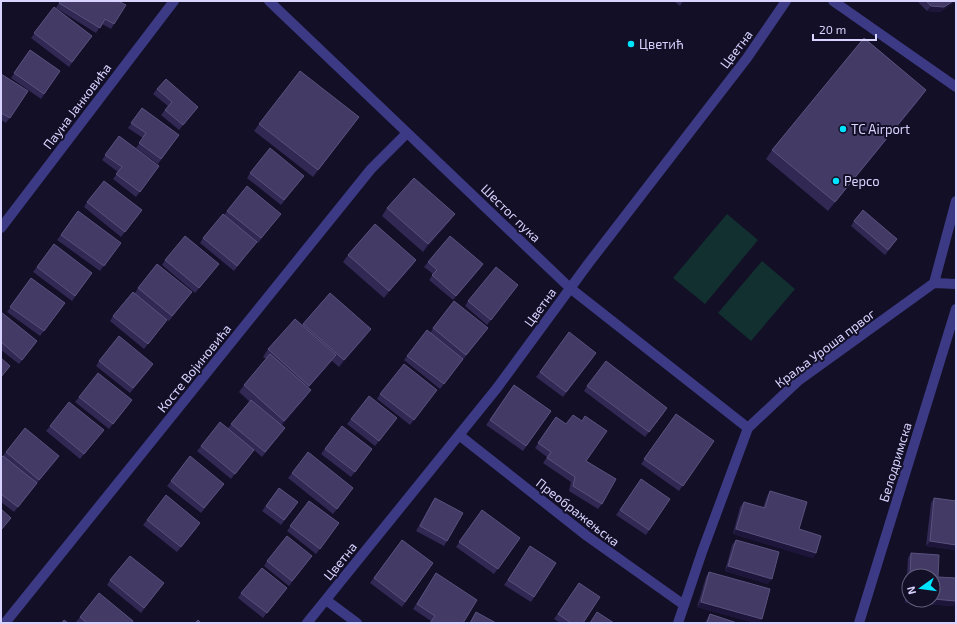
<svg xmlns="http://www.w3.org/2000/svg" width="957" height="624" viewBox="0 0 957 624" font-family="'Exo 2',sans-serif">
<rect width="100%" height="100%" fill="#130f26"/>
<!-- green -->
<path fill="#12302f" d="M727,214L758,240L705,304L673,278Z
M762,261L795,289L751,341L718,313Z"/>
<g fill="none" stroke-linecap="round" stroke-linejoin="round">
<!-- lane -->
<path stroke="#3d3a85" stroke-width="10" d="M833,1L956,87
M934,283L956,201"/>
<!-- street -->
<path stroke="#3d3a85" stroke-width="10" d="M269,1L570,288L748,428
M1,228L174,1
M459,435L587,536L684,605
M326,600L357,623
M5,623L371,169L407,133
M307,623L497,388L588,264L747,58L786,1
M678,623L702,552L748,428L798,381L934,283L956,284
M859,623L956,309"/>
</g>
<!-- wall -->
<path fill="#312854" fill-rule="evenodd" d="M60,1H118L114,24L111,29L102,24L96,33L56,8Z
M674,1H683L680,6Z
M917,1H956L940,12L927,11Z
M54,7L92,36L69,67L31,38Z
M30,50L60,71L41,99L11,78Z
M1,74L28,91L6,123L1,120Z
M157,89L198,107L179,130L161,115L168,106L153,94Z
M926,90L920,99L828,211L766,159L772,150Z
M142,108L179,135L158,164L136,148L143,138L128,128Z
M359,117L313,177L254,131L259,124Z
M119,136L159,166L136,197L113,179L118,172L102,160Z
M250,173L300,181L281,205L247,178Z
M87,202L142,210L121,237L84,207Z
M387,208L450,221L423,252L382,216Z
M78,211L121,243L100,271L57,240Z
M227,211L277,219L258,243L256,242L234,271L200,243L203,238L224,215Z
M854,221L897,239L885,255L851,226Z
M54,244L92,273L72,301L33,272Z
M348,255L416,260L411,267L384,298L343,262Z
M165,260L219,264L195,293L162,265Z
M428,262L483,264L480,269L453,300L429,280L433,274L424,267Z
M31,278L65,303L40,336L7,312Z
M518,285L487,325L465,306L468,301Z
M138,288L188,297L169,321L167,320L144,349L110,321L113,316L135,293Z
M330,293L366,336L339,367L332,361L308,388L306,397L282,425L281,433L262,457L254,450L231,479L197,451L201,446L228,428L250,402L239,392L244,385L266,359L263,357L268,349L302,325Z
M1,312L37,341L19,364L1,350Z
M433,328L484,333L440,389L404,360L407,356L430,333Z
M593,358L563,397L536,377L540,372Z
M99,361L150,369L130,393L96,366Z
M514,385L551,411L523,451L486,425Z
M587,386L664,413L645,437L584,391Z
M437,390L410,425L377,399L380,394Z
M79,397L132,400L109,429L75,402Z
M676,414L714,441L679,491L641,464Z
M556,417L586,461L602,504L598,509L569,491L571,482L543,463L547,457L535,448Z
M397,418L375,446L347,424L351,419Z
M50,426L104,430L80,459L46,431Z
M342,426L372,449L351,477L321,454Z
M6,452L59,456L14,512L1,502V458Z
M292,473L353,488L333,514L288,478Z
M641,479L670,499L646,535L616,515Z
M171,481L224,484L201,513L167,486Z
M279,488L295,507L281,525L262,511Z
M770,491L816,553L813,558L733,534L740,507L744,502L763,508L767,496Z
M435,498L447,541L444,546L416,531L432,502Z
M934,498L956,501V550L926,546L931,503Z
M309,501L339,523L316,554L287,531Z
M482,510L520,538L494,574L456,547Z
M147,520L197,528L177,552L143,525Z
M402,540L433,563L402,607L370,583Z
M736,540L768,584L725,571L732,545Z
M530,546L556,563L531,602L504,585Z
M911,553L938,577L955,606L905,603L908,558ZM909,576H933L909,600Z
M312,556L289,586L264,566L267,561Z
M709,572L759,623H755L697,607L706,577Z
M433,578L463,623L431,621L413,609Z
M110,580L164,583L141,613L107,585Z
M579,583L583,623H560L554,619Z
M287,588L263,618L238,598L241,593Z
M710,614L737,623H705L707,619Z
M80,617L132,623H77L76,622Z"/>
<!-- shaded-wall -->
<path fill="#1d163a" d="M953,1H956V2L940,12L927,11L931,6Z
M926,90L920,99L828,211L835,202Z
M359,117L354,124L313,177L318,170Z
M455,214L450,221L423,252L428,244Z
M416,260L411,267L384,298L389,291Z
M483,264L480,269L453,300L456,296Z
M518,285L515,290L487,325L491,320Z
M371,329L366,336L339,367L344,360Z
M336,355L331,362L304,393L309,386Z
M311,390L306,397L279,428L284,421Z
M59,456L56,461L14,512L18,507Z
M736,529L816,553L813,558L733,534Z
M930,541L956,545V550L926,546Z
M728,566L772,579L768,584L725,571Z
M909,598V600H933V599L956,601V605L955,606L905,603Z
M701,602L762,619L759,623H755L697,607Z"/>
<!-- building -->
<path fill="#433a66" stroke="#5a527e" d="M61,1H118L126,5L114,24L105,19L100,28L59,3Z
M926,1H953L944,7L931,6Z
M54,7L92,36L72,62L34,33Z
M864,38L926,90L835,202L772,150Z
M30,50L60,71L44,94L14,73Z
M300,71L359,117L318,170L259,124Z
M1,74L28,91L10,118L1,113Z
M166,79L198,107L183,125L165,110L172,102L157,89Z
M142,108L179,135L161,159L139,143L146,133L131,123Z
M119,136L159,166L140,192L116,174L122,167L105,155Z
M270,148L304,176L284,200L250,173Z
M414,178L455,214L428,244L387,208Z
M104,181L142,210L125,232L87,202Z
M247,186L281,214L261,238L227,211Z
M863,210L897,239L888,250L854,221Z
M78,211L121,243L104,266L61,235Z
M223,214L257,242L237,266L203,238Z
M375,224L416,260L389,291L348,255Z
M185,236L219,264L199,288L165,260Z
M450,236L483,264L456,296L432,275L437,270L428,262Z
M54,244L92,273L75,296L37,267Z
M157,264L192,292L172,316L138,288Z
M496,267L518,285L491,320L468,301Z
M31,278L65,303L44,331L10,307Z
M133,292L167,320L148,344L113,316Z
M330,293L371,329L344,360L303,324Z
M454,301L488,328L466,355L433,328Z
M1,312L37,341L22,360L1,342Z
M295,319L336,355L309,386L268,349Z
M427,330L463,359L444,384L407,356Z
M569,332L596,353L566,392L540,372Z
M119,336L153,364L133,388L99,361Z
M270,354L311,390L284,421L244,385Z
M1,358L10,366L1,377Z
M606,361L667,408L649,432L587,386Z
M404,364L437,390L414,420L380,394Z
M98,373L132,400L113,424L79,397Z
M514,385L551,411L526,446L490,420Z
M369,396L397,418L379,441L351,419Z
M251,400L285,428L265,452L231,424Z
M69,402L104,430L84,454L50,426Z
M676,414L714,441L683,486L644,459Z
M573,415L582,421L585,416L607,431L586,461L616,479L602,504L573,486L575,477L547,458L551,452L538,443L556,417L566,424Z
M220,422L254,450L235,474L201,446Z
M342,426L372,449L355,472L325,449Z
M25,428L59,456L39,480L6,452Z
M308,452L353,488L337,509L292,473Z
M3,456L37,483L18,507L1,494V458Z
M190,456L224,484L204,508L171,481Z
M641,479L670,499L649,530L620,510Z
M279,488L298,502L284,520L266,506Z
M770,491L807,502L799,529L821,536L816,553L736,529L744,502L765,508Z
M166,495L200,523L181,547L147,520Z
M435,498L463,513L447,541L420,526Z
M934,498L956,501V545L930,541Z
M309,501L339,523L320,549L290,526Z
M1,509L11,518L1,530Z
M482,510L520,538L498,569L459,542Z
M287,536L312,556L292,581L267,561Z
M402,540L433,563L405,602L374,578Z
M736,540L779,552L772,579L728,566Z
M530,546L556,563L534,597L508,580Z
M911,553L939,555L938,577L956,578V601L933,599V576H910Z
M130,556L164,583L144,608L110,580Z
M262,568L287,588L267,613L241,593Z
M709,572L770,589L762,619L701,602Z
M436,573L477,600L463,623H430L435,616L417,604Z
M579,583L600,597L583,623H571L558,614Z
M99,593L133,621L132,623H87L80,617Z
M476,612L496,623H470Z
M597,612L614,623H590Z
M710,614L737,623H707Z
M64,620L68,623H62Z
M198,620L201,623H195Z"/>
<!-- markers -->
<g fill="#00e5ff" stroke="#130f26" stroke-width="1.5">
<circle cx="631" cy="44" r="4"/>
<circle cx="843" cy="129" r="4"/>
<circle cx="836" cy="181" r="4"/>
</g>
<g text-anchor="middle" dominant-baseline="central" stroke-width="4" stroke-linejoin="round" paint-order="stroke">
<!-- poi labels -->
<g font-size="13" fill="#d9d4ff" stroke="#130f26" text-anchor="start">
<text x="639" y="44">Цветић</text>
<text x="851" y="129">TC Airport</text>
<text x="844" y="181">Pepco</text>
</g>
<!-- street labels -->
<g font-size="13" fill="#d9d4ff" stroke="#130f26">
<text transform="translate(736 49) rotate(-53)">Цветна</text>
<text transform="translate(77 106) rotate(-53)">Пауна Јанковића</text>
<text transform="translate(511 213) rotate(44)">Шестог пука</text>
<text transform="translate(540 307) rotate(-54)">Цветна</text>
<text transform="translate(825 348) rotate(-37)">Краља Уроша првог</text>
<text transform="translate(194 368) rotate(-51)">Косте Војиновића</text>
<text transform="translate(895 462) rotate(-73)">Белодримска</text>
<text transform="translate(578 512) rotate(38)">Преображењска</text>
<text transform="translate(340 561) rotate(-51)">Цветна</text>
</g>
</g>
<!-- border -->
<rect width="957" height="624" fill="none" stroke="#d9d4ff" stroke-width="4"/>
<!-- north arrow -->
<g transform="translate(921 588) rotate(256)"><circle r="19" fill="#130f26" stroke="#625e7d"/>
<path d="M0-3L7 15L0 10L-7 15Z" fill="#00e5ff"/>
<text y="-6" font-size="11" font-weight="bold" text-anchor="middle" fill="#d9d4ff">N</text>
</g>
<!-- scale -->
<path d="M813 34v6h63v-6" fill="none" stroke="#d9d4ff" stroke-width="2"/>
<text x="819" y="34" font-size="12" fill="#d9d4ff" stroke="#130f26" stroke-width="3" paint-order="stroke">20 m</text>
</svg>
